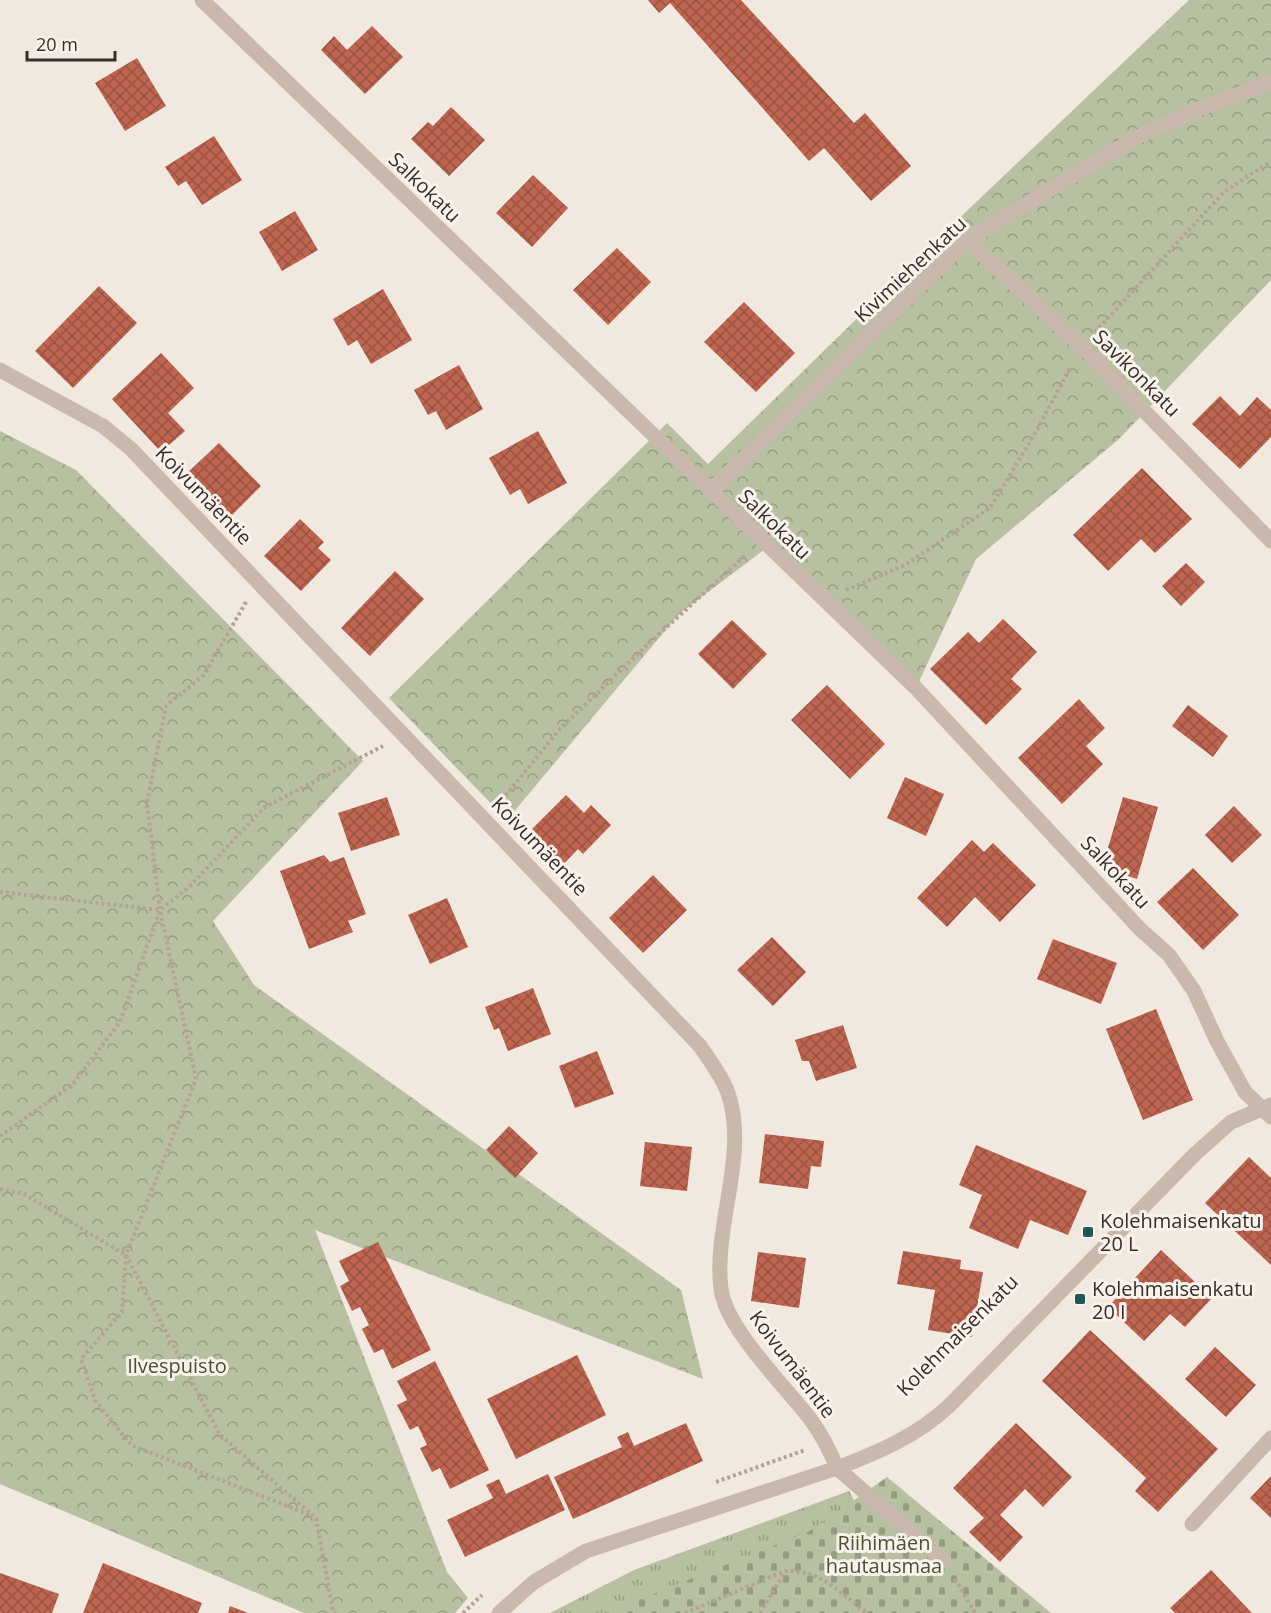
<svg xmlns="http://www.w3.org/2000/svg" width="1271" height="1613" viewBox="0 0 1271 1613" font-family="'Open Sans',sans-serif">
<defs>
<pattern id="grass-tufts" width="24" height="20" patternUnits="userSpaceOnUse" patternTransform="scale(1.5)"><rect width="24" height="20" fill="#b7c0a0"/><path d="M3 7l-1-3M5 7V3M7 7l1-3M15 17l-1-3M17 17v-4M19 17l1-3" fill="none" stroke="#969c83"/></pattern>
<pattern id="forest-crowns" width="20" height="18" patternUnits="userSpaceOnUse" patternTransform="scale(1.5)"><rect width="20" height="18" fill="#b7c0a0"/><path d="M2 6a3 3 0 1 1 6 0M12 15a3 3 0 1 1 6 0" fill="none" stroke="#969c83"/></pattern>
<pattern id="cemetery-stones" width="16" height="16" patternUnits="userSpaceOnUse" patternTransform="scale(1.5)"><rect width="16" height="16" fill="#b7c0a0"/><path d="M2 7V4a2 2 0 0 1 4 0v3zM10 15v-3a2 2 0 0 1 4 0v3z" fill="#969c83"/></pattern>
<pattern id="building-cross-hatch" width="8" height="8" patternUnits="userSpaceOnUse" patternTransform="scale(1.5)"><rect width="8" height="8" fill="#be6550"/><path d="M0 0l8 8M0 8l8-8" fill="none" stroke="#9b5443"/></pattern>
</defs>
<rect width="100%" height="100%" fill="#f1e8df"/>
<!-- grass -->
<path fill="url(#grass-tufts)" d="M849,1491L857,1506L668,1613H550L634,1570Z"/>
<!-- forest -->
<path fill="url(#forest-crowns)" d="M1189,0H1271V280L1119,439L976,559L916,688L773,543L679,614L507,820L389,698L667,423L708,464L971,207Z
M0,431L76,470L363,761L213,921L254,985L681,1290L703,1379L315,1230L447,1572L468,1598L455,1613H304L0,1484Z"/>
<!-- cemetery -->
<path fill="url(#cemetery-stones)" d="M887,1477L1051,1613H606L810,1531Z"/>
<!-- building -->
<path fill="url(#building-cross-hatch)" d="M648,0H741L854,123L865,113L911,166L871,201L824,148L809,161L670,3L659,13Z
M372,26L403,57L365,94L321,50L334,36L347,50Z
M137,58L166,106L125,131L95,83Z
M451,107L485,140L449,176L411,139L428,122L433,126Z
M214,136L242,180L202,205L186,181L178,186L165,167Z
M533,175L568,208L532,247L496,213Z
M295,211L318,250L282,271L259,232Z
M617,248L651,282L608,325L573,290Z
M99,286L137,323L73,388L35,351Z
M383,289L412,340L371,364L357,340L348,346L333,319Z
M744,302L795,353L756,392L704,342Z
M161,353L194,388L168,413L185,431L161,452L112,399Z
M459,365L483,409L446,430L436,411L428,415L414,390Z
M1220,396L1240,416L1257,397L1271,410V437L1240,469L1192,424Z
M538,431L567,483L528,504L520,489L510,495L489,458Z
M219,443L261,486L229,518L186,474Z
M1142,468L1192,519L1155,553L1141,539L1108,571L1073,535Z
M300,519L324,542L318,548L331,560L301,591L264,556Z
M1186,563L1205,582L1181,606L1162,586Z
M395,571L424,599L370,656L341,628Z
M1003,619L1037,652L1011,679L1022,689L986,725L930,669L968,632L979,643Z
M732,620L767,654L733,689L698,654Z
M827,685L885,744L850,779L791,720Z
M1079,699L1105,728L1086,746L1103,764L1062,804L1018,758Z
M1188,705L1228,736L1213,757L1172,726Z
M905,777L944,794L926,836L887,818Z
M566,795L584,813L591,805L611,825L583,854L578,849L560,868L526,835Z
M387,797L400,835L351,851L338,813Z
M1123,797L1158,807L1137,879L1102,868Z
M1234,806L1262,835L1232,863L1205,835Z
M972,840L984,852L993,843L1036,885L1000,922L975,897L947,927L917,898Z
M324,855L330,862L344,857L366,914L348,921L353,932L309,949L280,871Z
M1193,868L1239,915L1203,950L1157,902Z
M653,875L687,910L643,953L609,918Z
M447,898L468,947L430,964L408,915Z
M772,937L806,972L773,1006L737,970Z
M1053,939L1117,963L1101,1004L1037,979Z
M533,988L551,1034L508,1051L499,1028L494,1030L485,1007Z
M1156,1009L1193,1100L1143,1120L1106,1029Z
M843,1025L857,1068L816,1081L809,1061H802L795,1040Z
M597,1051L614,1094L575,1108L559,1066Z
M509,1126L538,1153L515,1178L486,1150Z
M765,1134L824,1141L821,1167L811,1166L808,1189L759,1183Z
M645,1142L692,1147L687,1191L640,1186Z
M976,1145L1087,1191L1068,1235L1030,1220L1018,1249L969,1228L982,1195L959,1185Z
M1249,1157L1271,1178V1265L1205,1203Z
M378,1242L431,1350L392,1369L383,1349L374,1353L362,1329L369,1325L360,1307L352,1311L340,1286L349,1281L339,1261Z
M1161,1250L1212,1298L1185,1327L1170,1314L1144,1341L1108,1307Z
M903,1251L961,1260L960,1269L983,1272L972,1337L928,1330L935,1290L897,1284Z
M758,1252L806,1258L799,1308L751,1301Z
M1090,1330L1218,1449L1158,1512L1135,1491L1146,1478L1042,1381Z
M1215,1347L1256,1385L1226,1417L1185,1379Z
M577,1355L606,1415L516,1459L487,1399Z
M435,1361L489,1470L450,1489L440,1468L432,1472L420,1448L427,1445L418,1426L410,1430L397,1405L407,1400L397,1381Z
M686,1423L703,1461L573,1519L554,1477L622,1447L617,1437L628,1432L634,1446Z
M1016,1423L1072,1477L1043,1507L1025,1489L1000,1515L1023,1537L1000,1562L969,1532L984,1518L953,1488Z
M548,1474L565,1510L465,1557L447,1520L493,1498L486,1485L499,1479L506,1494Z
M1271,1476V1518L1250,1498Z
M103,1563L202,1603L198,1613H83Z
M1211,1570L1252,1613H1175L1170,1608Z
M0,1573L59,1594L52,1613H0Z
M230,1606L248,1613H228Z"/>
<g fill="none" stroke-linecap="round" stroke-linejoin="round">
<!-- path -->
<path stroke="#b5a296" stroke-width="4" stroke-dasharray="3 3" stroke-linecap="butt" d="M1095,332L1224,192L1271,161
M846,590L905,565L990,508L1037,430L1070,368
M246,602L204,675L166,706L147,803L160,910L196,1079L126,1255L220,1435L316,1518L333,1611L336,1613
M498,805L559,730L647,645L746,555
M0,892L160,910
M0,1136L72,1085L120,1022L160,910L189,887L265,807L383,746
M0,1189L24,1194L126,1255L122,1312L81,1359L95,1400L131,1445L313,1516
M716,1482L805,1450
M955,1579L975,1613
M463,1613L482,1595
M685,1613L785,1571C820,1569 840,1593 867,1613
M760,1613L785,1572"/>
<!-- service -->
<path stroke="#c9b8ac" stroke-width="15" d="M837,1468L944,1561"/>
<!-- minor -->
<path stroke="#c9b8ac" stroke-width="15" d="M202,0L916,688L1140,929L1169,955L1194,991L1217,1041L1245,1092L1271,1117
M967,240L1082,347L1271,541
M0,370L103,426L131,449L700,1046C710,1061 722,1076 728,1093C749,1154 713,1226 721,1289C726,1329 786,1387 811,1420C822,1435 830,1451 837,1468
M710,491L967,240L1137,137L1206,106L1271,82
M1192,1524L1271,1438
M499,1613L534,1582L586,1551L837,1468C879,1452 917,1436 950,1405L1195,1154L1231,1122L1271,1105"/>
</g>
<!-- markers -->
<g fill="#225657" stroke="#f9f2ec" stroke-width="2">
<rect x="1082" y="1226" width="12" height="12" rx="3"/>
<rect x="1074" y="1293" width="12" height="12" rx="3"/>
</g>
<g text-anchor="middle" dominant-baseline="central" stroke-width="6" stroke-linejoin="round" paint-order="stroke">
<!-- street labels -->
<g font-size="20" fill="#372e2a" stroke="#f9f2ec">
<text transform="translate(425 187) rotate(44)">Salkokatu</text>
<text transform="translate(910 269) rotate(-43)">Kivimiehenkatu</text>
<text transform="translate(1137 373) rotate(45)">Savikonkatu</text>
<text transform="translate(204 495) rotate(46)">Koivumäentie</text>
<text transform="translate(775 524) rotate(44)">Salkokatu</text>
<text transform="translate(540 846) rotate(46)">Koivumäentie</text>
<text transform="translate(1116 872) rotate(47)">Salkokatu</text>
<text transform="translate(957 1335) rotate(-45)">Kolehmaisenkatu</text>
<text transform="translate(793 1364) rotate(53)">Koivumäentie</text>
</g>
<!-- poi labels -->
<g font-size="20" fill="#372e2a" stroke="#f9f2ec" text-anchor="start">
<text x="1100" y="1220">Kolehmaisenkatu<tspan x="1100" dy="23">20 L</tspan></text>
<text x="1092" y="1288">Kolehmaisenkatu<tspan x="1092" dy="23">20 I</tspan></text>
</g>
<!-- park labels -->
<g font-size="20" fill="#49542f" stroke="#f9f2ec">
<text x="177" y="1365">Ilvespuisto</text>
<text x="884" y="1542">Riihimäen<tspan x="884" dy="23">hautausmaa</tspan></text>
</g>
</g>
<!-- scale -->
<path d="M27 51v9h88v-9" fill="none" stroke="#372e2a" stroke-width="3"/>
<text x="36" y="51" font-size="18" fill="#372e2a" stroke="#f9f2ec" stroke-width="4.5" paint-order="stroke">20 m</text>
</svg>
